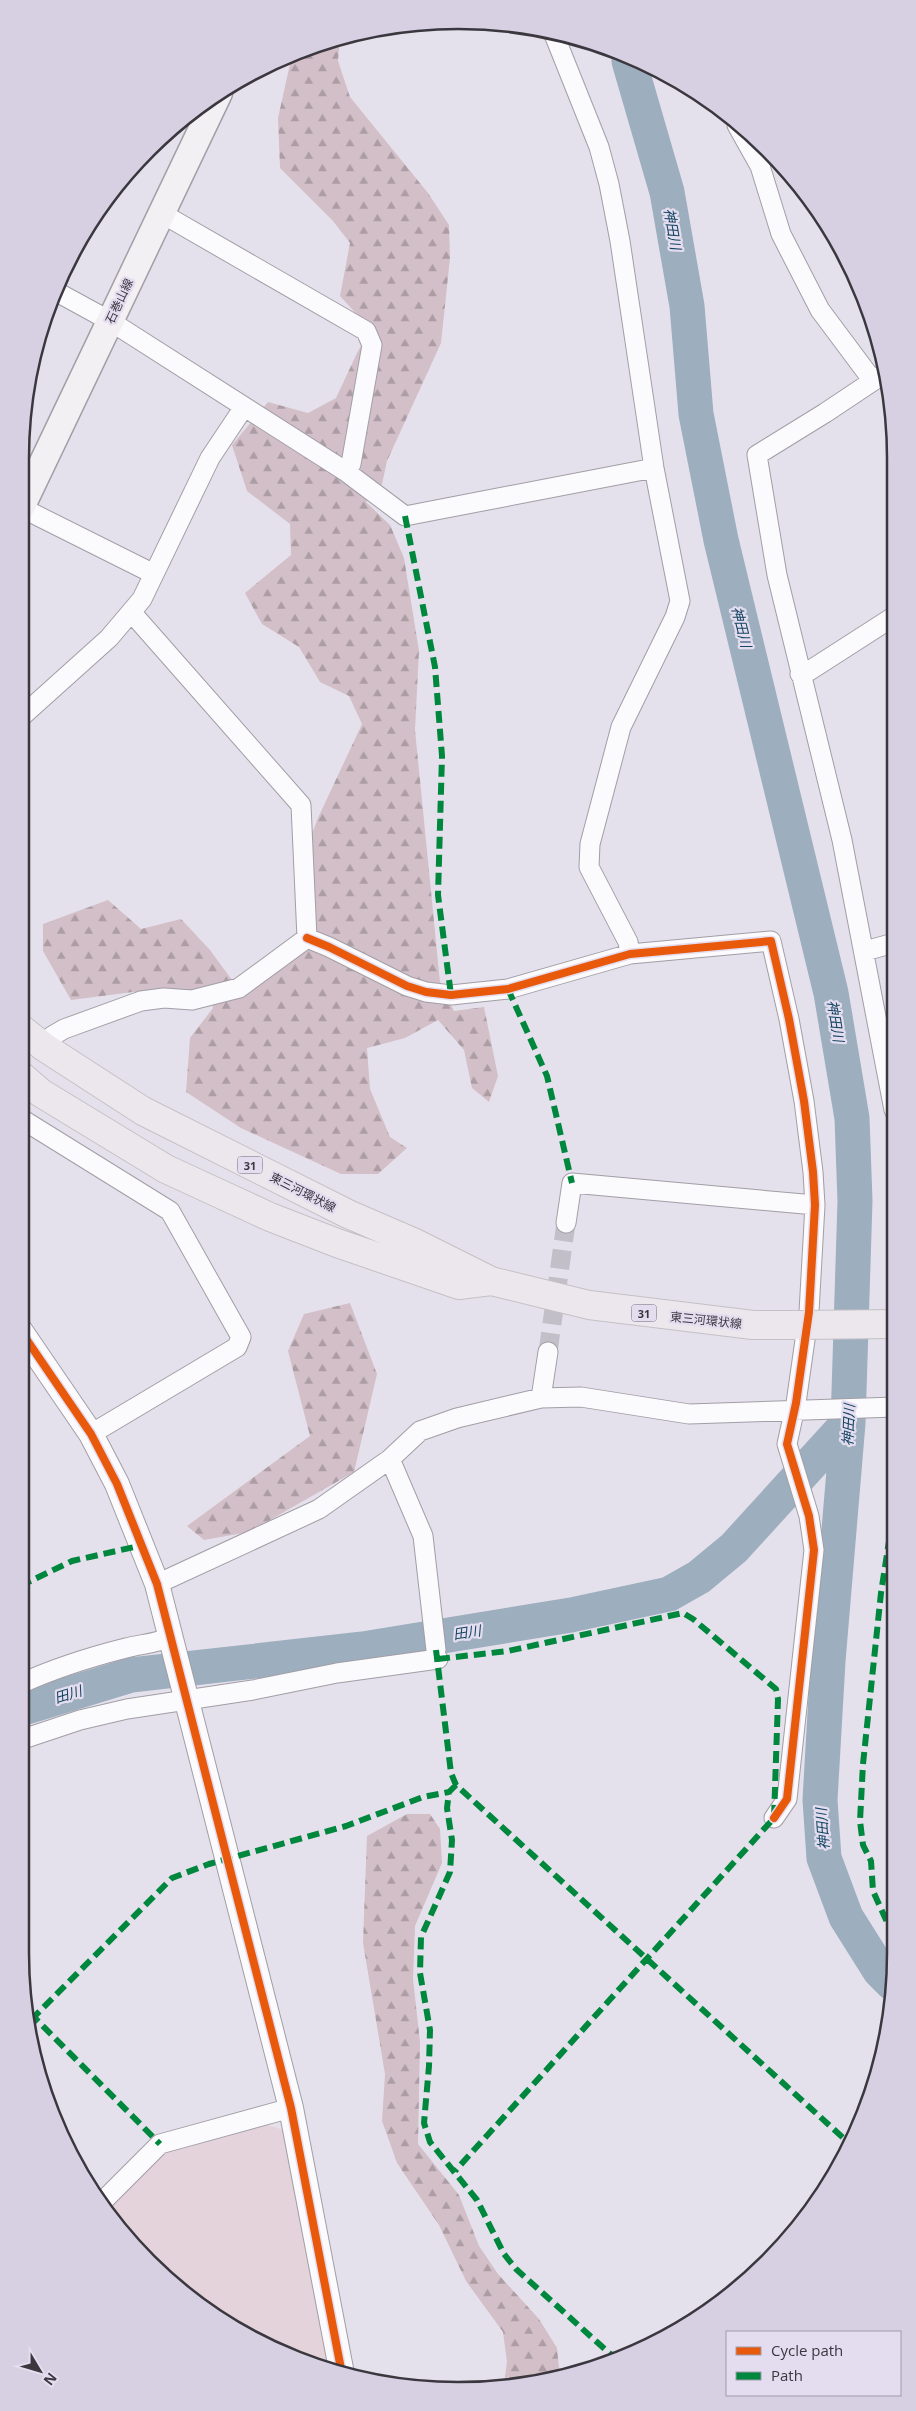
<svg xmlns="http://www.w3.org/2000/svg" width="916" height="2411" viewBox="0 0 916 2411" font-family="'Open Sans','Noto Sans JP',sans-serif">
<defs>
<pattern id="forest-firs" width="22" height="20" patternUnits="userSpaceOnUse" patternTransform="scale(1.25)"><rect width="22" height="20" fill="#d3bfc7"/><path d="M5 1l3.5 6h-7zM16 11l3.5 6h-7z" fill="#ac9ca3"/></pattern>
</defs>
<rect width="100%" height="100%" fill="#e5e1ec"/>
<!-- forest -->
<path fill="url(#forest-firs)" d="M340,38L338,61L350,97L428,193L449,225L450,258L441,343L387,461L382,484L366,502L390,525L404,558L419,651L415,730L440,982L454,1011L484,1007L498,1076L489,1102L472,1088L464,1050L438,1020L405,1038L367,1048L370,1089L390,1137L407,1148L378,1174H341L241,1128L186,1092L190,1038L213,1008L207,989L184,992H133L71,1000L43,951V924L108,900L141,929L181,919L210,950L240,991L301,950L306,850L318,818L362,724L349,696L320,682L299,647L262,624L245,593L291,555L290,524L247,491L232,445L268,402L308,413L336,398L358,351L371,330L340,296L350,243L333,221L280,168L278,118L292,55L317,43Z
M350,1303L377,1374L354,1472L249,1532L204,1540L187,1526L310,1436L288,1351L304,1314Z
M407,1814H430L440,1829L442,1863L415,1926L413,1979L420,2042L418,2144L459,2195L479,2246L498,2274L539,2319L557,2348L560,2378L544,2383L504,2384L507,2362L503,2332L466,2281L439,2225L397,2163L382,2121L385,2074L363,1943L367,1836Z"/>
<!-- garden -->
<path fill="#e4d3da" d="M264,2124L287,2131L332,2371L317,2368L239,2332L129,2242L107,2211L164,2152Z"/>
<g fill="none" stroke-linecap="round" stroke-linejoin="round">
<!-- river -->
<path stroke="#9daebe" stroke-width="35" d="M629,61L667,192L687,306L696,414L721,540L831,993L852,1118L855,1201L848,1423L828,1661L820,1800L824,1858L846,1917L880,1971L892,1983
M20,1709L131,1675L363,1649L571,1615L669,1594L699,1577L734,1548L848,1423"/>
<!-- minor-tunnel -->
<path stroke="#c3bfc9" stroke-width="19" stroke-dasharray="19 9" stroke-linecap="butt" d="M548,1352L566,1223"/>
<!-- minor casing -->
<g stroke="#a19ea6" stroke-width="21">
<path id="minor" d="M553,32L599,147L609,184L620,241L654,468L680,601L675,617L621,727L590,844L589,867L628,942L630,954
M737,125L760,166L781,234L820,310L873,381
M161,213L366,331L372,345L351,464L345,471
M55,291L110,321L345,471L405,516L654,468
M885,373L825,413L757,455L777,575L842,840L894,1110
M20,507L154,574
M800,674L809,671L893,617
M20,718L109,638L142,599L210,458L244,407
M307,938L329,947L407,986L426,992L451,995L508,989L630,954L771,941L789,1019L804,1101L813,1172L815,1205L809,1312L796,1403L787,1444L809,1516L814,1550L787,1799L774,1818
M865,951L894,943
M44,1047L52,1036L64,1029L141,1001L164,998L192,1000L239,988L307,938L301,805L132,613
M20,1118L170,1211L241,1337L237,1347L91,1434
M566,1223L572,1183L815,1205
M541,1398L548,1352
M390,1459L423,1536L436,1650
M157,1584L319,1509L390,1459L420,1431L457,1418L541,1398L581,1397L689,1414L895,1407
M20,1684C53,1669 90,1657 126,1648C141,1644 155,1644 170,1637
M20,1740L80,1720L127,1709L253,1690L337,1673L438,1659
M101,2203L160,2144L291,2108"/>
</g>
<!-- tertiary casing -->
<g stroke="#a19ea6" stroke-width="26">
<path id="tertiary" d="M20,1330L91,1434L117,1484L157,1584L291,2108L342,2374"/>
</g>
<!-- secondary casing -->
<g stroke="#a19ea6" stroke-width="29">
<path id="secondary" d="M20,510L219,93"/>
</g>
<!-- primary casing -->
<g stroke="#c3c1c6" stroke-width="30">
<path id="primary" d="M20,1028L44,1047L143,1111L348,1214L413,1242L491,1281L589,1305L753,1325H799
M20,1075L41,1093L166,1169L270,1217L337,1243L459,1285L491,1281"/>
</g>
<!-- minor -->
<use href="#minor" stroke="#fbfafc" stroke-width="19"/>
<!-- tertiary -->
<use href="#tertiary" stroke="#fbfafc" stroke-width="24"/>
<!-- secondary -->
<use href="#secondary" stroke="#f3f0f4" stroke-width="26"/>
<!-- primary -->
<use href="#primary" stroke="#ece7ec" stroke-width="28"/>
<!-- primary-bridge casing -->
<g stroke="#c3c1c6" stroke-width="30" stroke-linecap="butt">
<path id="primary-bridge" d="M799,1325L894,1324"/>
</g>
<!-- primary-bridge -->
<use href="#primary-bridge" stroke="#ece7ec" stroke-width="28"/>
<!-- quiet -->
<path stroke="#00873e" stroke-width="6" stroke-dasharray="12 6" stroke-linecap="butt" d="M405,516L435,667L442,756L438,895L451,995
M508,989L547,1076L572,1183
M895,1502L881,1593L863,1764L860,1821L863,1845L871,1861L873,1891L896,1942
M20,1586L72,1561L143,1545
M436,1650L451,1773L456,1785L851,2145
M438,1659L508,1651L683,1613L693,1619L776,1689L778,1699L774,1818L455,2171
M456,1785L449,1792L447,1808L452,1840L450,1872L421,1937L420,1973L430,2030L429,2066L424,2123L430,2142L477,2200L504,2254L516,2269L617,2360
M30,2013L160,2144
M31,2020L172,1878L209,1864L346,1826L423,1797L449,1792"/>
<!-- cycleway casing -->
<g stroke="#e4ddf0" stroke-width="11">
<path id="cycleway" d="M307,938L329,947L407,986L426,992L451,995L508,989L630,954L771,941L789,1019L804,1101L813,1172L815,1205L809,1312L796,1403L787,1444L809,1516L814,1550L787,1799L774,1818
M20,1330L91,1434L117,1484L157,1584L291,2108L342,2374"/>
</g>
<!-- cycleway -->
<use href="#cycleway" stroke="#e8590c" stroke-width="8"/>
</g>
<g text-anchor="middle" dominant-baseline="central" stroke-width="4.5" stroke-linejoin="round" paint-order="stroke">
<!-- shield labels -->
<g fill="#e4ddf0" stroke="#6d6974" stroke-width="1">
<rect x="237.5" y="1156.5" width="25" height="17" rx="4"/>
<rect x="631.5" y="1304.5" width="25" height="17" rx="4"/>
</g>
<g font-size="11" font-weight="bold" fill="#3a373f">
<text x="250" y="1165">31</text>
<text x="644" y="1313">31</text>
</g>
<!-- street labels -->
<g font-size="12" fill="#3a373f" stroke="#e4ddf0">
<text transform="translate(119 301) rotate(-65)">石巻山線</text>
<text transform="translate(303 1192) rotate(27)">東三河環状線</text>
<text transform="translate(706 1320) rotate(6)">東三河環状線</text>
</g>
<!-- water labels -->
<g font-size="14" font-style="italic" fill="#134460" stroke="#e4ddf0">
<text transform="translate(673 229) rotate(80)">神田川</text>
<text transform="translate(742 627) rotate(76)">神田川</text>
<text transform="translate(836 1021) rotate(81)">神田川</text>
<text transform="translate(848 1425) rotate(-87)">神田川</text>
<text transform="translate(467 1632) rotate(-9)">田川</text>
<text transform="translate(68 1694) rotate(-17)">田川</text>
<text transform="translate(822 1829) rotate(-94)">神田川</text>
</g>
</g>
<!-- crop -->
<path d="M0 0H916V2411H0ZM458 29H458A429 429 0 0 1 887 458V1953A429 429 0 0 1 458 2382H458A429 429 0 0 1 29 1953V458A429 429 0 0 1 458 29Z" fill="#d6d0e2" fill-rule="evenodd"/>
<path fill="none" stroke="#3a373f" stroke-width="2.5" d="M458 29H458A429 429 0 0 1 887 458V1953A429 429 0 0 1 458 2382H458A429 429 0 0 1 29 1953V458A429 429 0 0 1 458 29Z"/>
<!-- legend -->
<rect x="726" y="2331" width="175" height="65" fill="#e4ddf0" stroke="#a09ba9"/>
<rect x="736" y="2347" width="25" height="8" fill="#e8590c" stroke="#a09ba9"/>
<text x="771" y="2356" font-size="15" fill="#3a373f">Cycle path</text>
<rect x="736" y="2372" width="25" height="8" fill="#00873e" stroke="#a09ba9"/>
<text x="771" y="2381" font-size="15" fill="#3a373f">Path</text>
<!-- north arrow -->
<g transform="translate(40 2371) rotate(128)" stroke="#e4ddf0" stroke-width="4" paint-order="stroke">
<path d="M0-4L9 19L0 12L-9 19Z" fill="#3a373f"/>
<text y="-8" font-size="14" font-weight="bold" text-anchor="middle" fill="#3a373f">N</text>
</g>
</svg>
